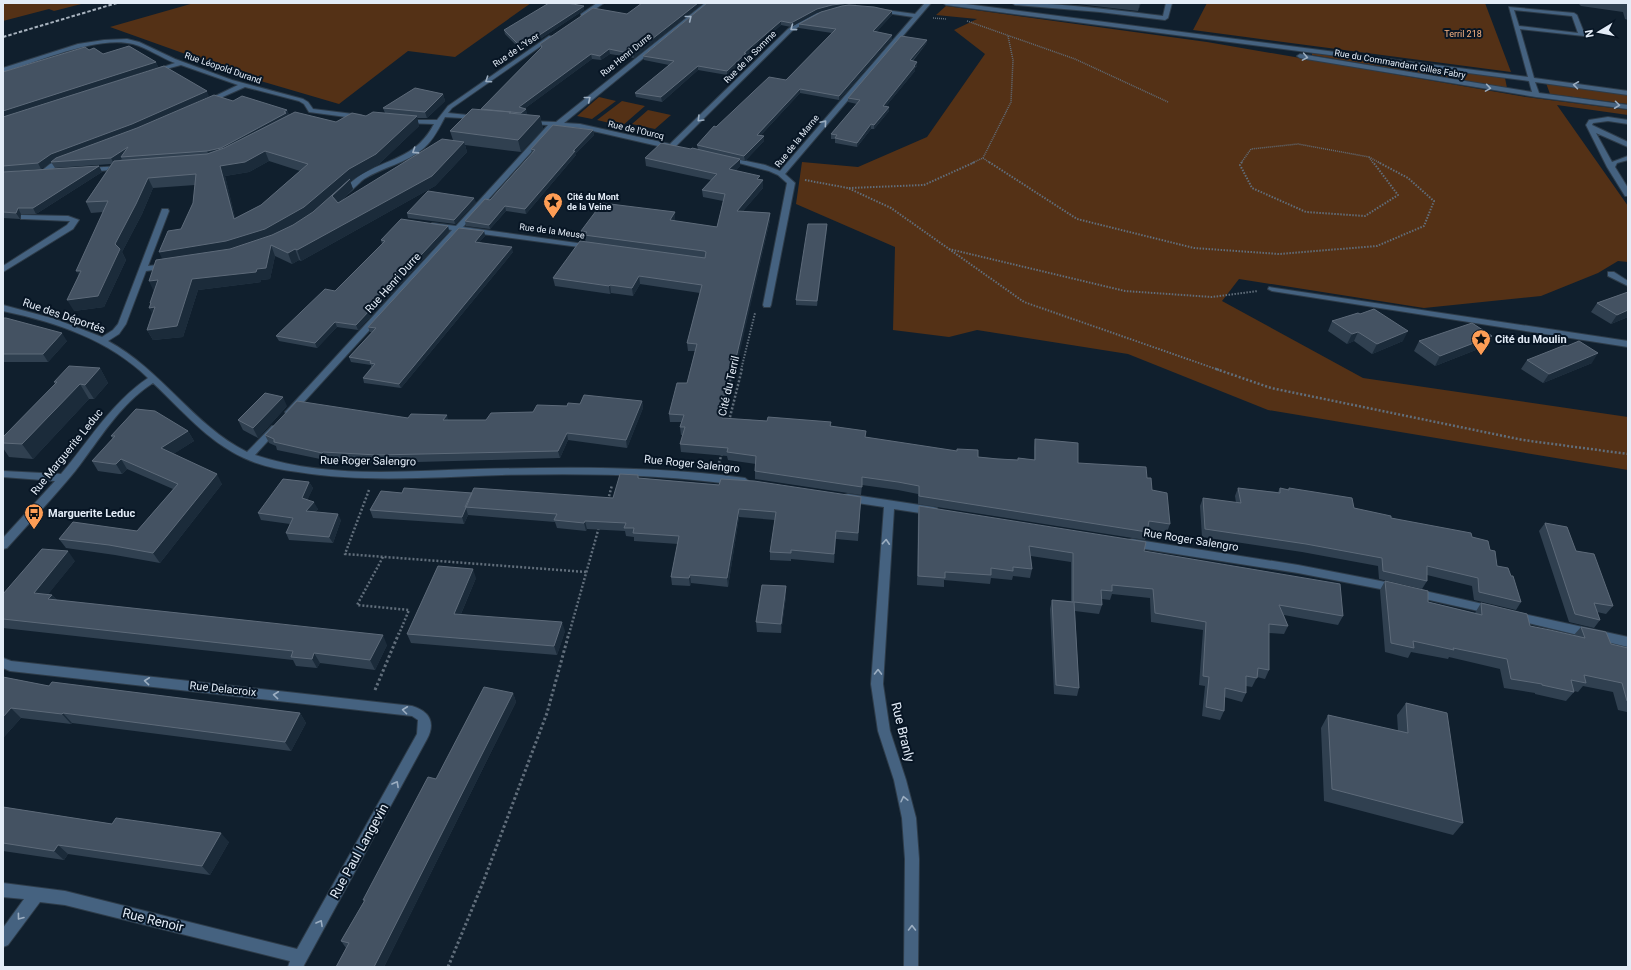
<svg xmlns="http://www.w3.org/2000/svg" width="1631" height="970" viewBox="0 0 1631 970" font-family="Roboto,sans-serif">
<rect width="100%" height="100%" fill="#101f2d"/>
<!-- green -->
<path fill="#543116" d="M3,3H85L54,11L49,9L3,21Z
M194,3H531L455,57L408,51L339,104L264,82L110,27Z
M1207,3H1485L1511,72L1193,30Z
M946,6L1207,42L1526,97L1628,110V115L1557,105L1628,206V262L1618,261L1598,273L1541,296L1424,308L1239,279L1222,301L1363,378L1628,417V470L1268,410L1128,354L977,330L949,337L893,330L895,247L796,204L802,162L858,167L927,137L985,54L954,30L977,19L936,15Z
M1312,52L1505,78L1507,88L1312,55Z
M1546,83L1628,95V104L1550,94Z
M599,97L616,101L592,119L577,116Z
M622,101L645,106L622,126L597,120Z
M648,110L671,115L655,129L632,124Z"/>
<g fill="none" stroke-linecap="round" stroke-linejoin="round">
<!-- minor casing -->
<g stroke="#2e3c49" stroke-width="2">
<path id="minor" d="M597,3H604L585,16H581V14Z
M705,3H711L564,123L580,124L670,144L788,29C796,24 822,6 830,11L808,21L792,31L674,148L671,149L580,128L555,126L463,227L591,245L595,247L594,249L460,231L293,414H287L285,412L287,410L452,230L432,227V223L456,226L548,125L529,124L526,122L527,121L556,122Z
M925,3H931L785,174L795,183L771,305L770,307H764L763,305L787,183L778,175L769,171L724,159L727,157L765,165L780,171L913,17L880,12L877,10L878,9L915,14Z
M943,3H958L1528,77L1509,7L1574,13L1577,15L1585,35L1584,36L1520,29L1534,78L1628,91V95L1535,82L1539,93L1628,105V109L1536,97L1300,58L1297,56L1300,54L1532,92L1529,81L946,5ZM1514,10L1572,16L1578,33L1519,26Z
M1012,3C1063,3 1113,10 1163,16L1166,3H1172L1168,18L1165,20L1100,12L1015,5Z
M549,36L554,37L452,108L448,113L477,116L479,117V119L445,117C439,128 434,139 424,148C407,163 383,167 364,179C357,184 348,197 339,196V192C347,186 355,178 364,173C394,157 417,156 434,124L404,123L402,122V120H437L448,106Z
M127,39L139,42L175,59L232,80L303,99L308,102L313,109L361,115L364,117L361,119L309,112L304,104L299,101L245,87L209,103H205V101L238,85L181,65L151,73V71L175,63C161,58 148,48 133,44C97,35 39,62 3,72V68L78,44L104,40Z
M1608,117L1628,120V124L1608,121L1593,123L1592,125L1628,142V147L1596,133L1612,162L1628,156V160L1617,163L1615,167L1628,188V196H1625L1607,167L1586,125L1589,120Z
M64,157L67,159L66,160C59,164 52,171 44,174L40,172L50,164Z
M121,166L125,168L123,169L87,172L83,170L87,168Z
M162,209H168L169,211L148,266L167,264L171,266L167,268L146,271L126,324L119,334L108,341C162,370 193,425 247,452L272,426H278L280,428L278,430L255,455C326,479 405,471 478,469C568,467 656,466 745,478L750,482L745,486C664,474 583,473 502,475C434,477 365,483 298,472C280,470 261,466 244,458C207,441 182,410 153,383C119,405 100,439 76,470C54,497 30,522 7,548L3,549V538L55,481L3,477V471L61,474C89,441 111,403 148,378C109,340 56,322 3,311V305L55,319L102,337L113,330L118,324Z
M21,215L68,216L79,220L73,229L3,272V266L67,225L70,221L24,219H21Z
M1608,272H1614L1628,281V286L1608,276Z
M1269,287L1628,341V347L1272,291L1268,289Z
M848,494L933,507L937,508L938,511L937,514L933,515L894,509L883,684L890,731L906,780L916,818L919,859L918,967H904L905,859L902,818L894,780L878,731L871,684L884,507L844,501L843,498L844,495Z
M1132,539L1298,565L1396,584L1400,585L1401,588L1400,591L1396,592L1298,573L1132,547L1128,546L1127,543L1128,540Z
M1416,589L1492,606L1496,607L1498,610L1496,613L1492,614L1416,597L1412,596L1410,593L1412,590Z
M1515,612L1628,637V647L1511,619L1509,616L1511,613Z
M3,658L11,661L412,706C429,711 436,722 427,739L303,967H288L290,961L65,905L40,902L8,945L3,947V928L24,899L3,897V883L65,891L297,949L417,734L418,720L412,716L10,671L3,668Z"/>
</g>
<!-- path-far3 -->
<path stroke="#616e7b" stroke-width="1.5" stroke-dasharray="1 1" stroke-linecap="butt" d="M933,18L946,19
M967,21L1075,59L1168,102
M1369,157L1380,163
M1369,157L1373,163
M983,158L990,163
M972,163L983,158L1011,102L1013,60L1008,36
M1241,163L1251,149L1298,144L1369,157"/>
<!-- path-far2 -->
<path stroke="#616e7b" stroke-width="2" stroke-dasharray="1.5 1.5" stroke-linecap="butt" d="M989,162L1077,219L1194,248L1279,254L1377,246L1424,226L1434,201L1408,178L1378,162
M1242,162L1240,165L1252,188L1306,212L1365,216L1398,195L1373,162
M805,180L848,188L891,208L949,249L1125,291L1212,297L1258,291
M849,188L924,185L975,162
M949,249L1024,302L1219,370
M741,370L755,313"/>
<!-- path-far1 -->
<path stroke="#616e7b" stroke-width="2.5" stroke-dasharray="2 2" stroke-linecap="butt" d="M1216,369L1271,388L1523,440L1628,454
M729,421L742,369
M719,463L722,453
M369,490L345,554L586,572
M608,500L612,485
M383,557L357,605L409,610L399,634
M569,634L599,527"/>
<!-- path -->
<path stroke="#616e7b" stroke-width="3" stroke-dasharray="2.5 2.5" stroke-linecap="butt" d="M375,690L399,633
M448,967L482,885L547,713L569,633"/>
<!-- minor -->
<use href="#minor" fill="#456280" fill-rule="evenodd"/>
<!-- rail -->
<path stroke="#a7b2be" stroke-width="2" stroke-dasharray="3.5 2" stroke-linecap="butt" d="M3,37L117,3"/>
</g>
<!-- wall -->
<path fill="#304050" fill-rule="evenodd" d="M642,3H703L634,58L610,54L601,60L592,59L524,109L527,113L525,115L540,116L543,129L521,152L465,145L467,152L435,186L301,261L299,260L292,264L275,256L270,279L261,280V282L198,290L183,337L153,340L147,330L152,313L150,303L154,291L163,259L181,229L193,203L195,185L153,188L142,214L122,252L126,260L104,307L74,311L78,276L103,212L91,213L86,202L111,164L55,168L51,162L55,159L41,169L3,172V72L89,50L103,54L156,62L158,67L17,113L209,96L143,126L233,101L287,110L289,115L336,122L385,113L383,108L443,94L445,101L427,118H417L419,126L379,164L350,181L353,189L340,202L453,140L450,131L481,109L541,48L540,44L627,14ZM269,161L300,171L261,205L235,218L225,176L249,172Z
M707,3H856V6L892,15L876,32L892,35V39L839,100L800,93L761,135L764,136V141L745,161L740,160V166L735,171L760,180L763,188L743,211L770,213V220L724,418L767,421L831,422V426L865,437L978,457L1018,460V458L1034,460V447L1035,439L1078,463L1147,478L1152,490L1170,524L1167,532L1148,530L1145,540L918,504V494L898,490L862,485L861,495L755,479V471L756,464L728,460L727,456L681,452L680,444L683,435H681L680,427L681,422H670L669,414L687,383L695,351H688L687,343L700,293L640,284L633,296L611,293L610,294L555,286L553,278L586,242L585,239H583L581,231L675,212V221L717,227L723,201L703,197L702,190L711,180L646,166L645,158L691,149H698L697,145L716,127L786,80L832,33L799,28V24L836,8L832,9L817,13L791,27L781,25L746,56V58L727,75L698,70L662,102L636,97L635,93L669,65L644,60L643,56Z
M1069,3H1141L1138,11Z
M1578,3H1628V20L1625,19L1623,12L1581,6Z
M584,10L522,51L505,34L504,30Z
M927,40L926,44L913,61L917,66L915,68V71L886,106L889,111L874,129H871L857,147L835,143V139H831V134L857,104L848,102V98Z
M593,130L594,135L576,153V155L526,214L506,211L490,229L466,226L465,221L490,200L532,154L531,149Z
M99,166L102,172L36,214H21L20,219L3,218V172Z
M476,202L455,224L408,218L407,213Z
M827,224V229L817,306L796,305V300Z
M448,226L449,231L358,330L337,327L317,348L279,341L276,336L335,291L382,244L381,240Z
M484,231L485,236L479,242L513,252L401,388L364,383L363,378L371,367V365L351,362L349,357L372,332H370L368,327Z
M1628,292V317L1611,324L1591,312L1597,303Z
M1360,314L1403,341L1372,354L1354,341L1347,344L1328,331L1332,321Z
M3,318L67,341L48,362H3Z
M1419,341L1486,346L1435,366L1414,351Z
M1527,360L1592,363L1543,383L1521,369Z
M100,368L108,383L94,399H89L33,459L9,457L3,448V437L55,384L54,382Z
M642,401L643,408L627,448L568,440L560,458L380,463L326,459L325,460L277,450L276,446L269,443L265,435L408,418L449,420H486L580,404Z
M287,406L258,438L243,430L238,420Z
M188,431L194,441L173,454L222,484L160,563L115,555L66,548L59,539L137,531L173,489L127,469L122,474H119L98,471L92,461L113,439L111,436Z
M638,475L639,478L861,497L858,541L836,539L834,563L791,559V561L770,560V552L775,520L739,517L728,587L691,583L690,586L672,585L671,577L678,544L634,541V537L626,536L625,531L587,529L586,531L557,528L555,522L468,515L464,524L373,518L370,510L402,493H472L613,498Z
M309,482L313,488L307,500L318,509L315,512L341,520L333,543L289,540L286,533L290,524L261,520L258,513Z
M1238,488L1278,492L1280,488L1288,490L1289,488L1354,508L1391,518L1472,537L1490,550L1497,566L1511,576L1521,602L1516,610L1474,600L1472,586L1427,575V581L1422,589L1379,579L1378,566L1302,552L1202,537L1200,506L1203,498L1236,503L1235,496Z
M919,506L1144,551L1343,616L1338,625L1284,615L1288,626L1284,634L1269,633V670L1265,679L1257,677L1252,687L1246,686V693L1242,702L1224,697V711L1220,720L1202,716L1205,686L1199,685L1203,630L1151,622L1150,598L1112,594L1110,600L1102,599V605L1099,614L1075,611L1079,688L1077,696L1054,694L1050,609L1052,600L1071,601V562L1031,556L1032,569L1030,578L1013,576L1012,580L991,578L990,584L944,580V587L917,585L918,514Z
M1545,523L1576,551L1613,606L1606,614L1597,612L1600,620L1594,628L1569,622L1539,531Z
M75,561L48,594L52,595L57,600L387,645L375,670L320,663L317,668L296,666L293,660L3,628V594Z
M476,578L461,614L565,631L557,655L411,643L407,634Z
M1385,581L1428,602L1475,613L1481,603L1530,626L1573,636L1581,627L1611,644L1628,648V715L1627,712L1618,710L1613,692L1583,686L1578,692L1574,691V692L1566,701L1535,694V693L1504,688L1500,669L1449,657L1448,659L1411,652L1408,658L1385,652L1380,590Z
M786,586V596L781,633L757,632L756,622Z
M3,677L49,686L300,713L306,723L291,751L72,723L71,724L21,718L3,738Z
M513,693L516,702L384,967H336L346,948L341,941L364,901L363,900L436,779Z
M1406,703L1463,823L1453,835L1324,801L1321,728L1328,715L1398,731L1397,715Z
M3,807L229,842L210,875L68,854L64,860L3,851Z"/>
<!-- shaded-wall -->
<path fill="#1b2b3a" d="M698,3H703L634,58L633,54Z
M849,3H856V6L832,9L817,13L791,27V23L817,9L832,5Z
M1140,3H1141L1138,11Z
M584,6V10L522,51L521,47Z
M892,11V15L873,36V31Z
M781,21V25L746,56V58L727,75V71L744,53Z
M892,35V39L839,100V96Z
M927,40L926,44L909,64L910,60Z
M609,49L610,54L601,60L600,56Z
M591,54L592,59L520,112L519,107Z
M156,62L158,67L3,117V111Z
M917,62V66L915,68V71L883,110V106Z
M698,66V70L662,102L661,97Z
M800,89V93L757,139V135Z
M207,91L209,96L134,130L54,160L41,169L38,163L51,154Z
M443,94L445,101L427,118L425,112Z
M889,107V111L874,129V125Z
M526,109L527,113L522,118L521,113Z
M287,110L289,116L210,158L207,151Z
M417,116L419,126L379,164L350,181L353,189L336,206L308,218L269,239L231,252L164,263L159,252L349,169Z
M540,116L543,129L521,152L518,140Z
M871,124V129L857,147V143Z
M593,130L594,135L576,153V155L526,214L525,209L573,151Z
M764,136V141L745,161L744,156Z
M464,142L467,152L435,186L301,261L297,250Z
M128,147L121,157L122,159L114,164L111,158Z
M265,151L269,161L249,172L225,176L238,229L234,219L220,166Z
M740,159V166L730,177L729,169Z
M99,166L102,172L36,214L33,208Z
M148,178L153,188L142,214L122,252L126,260L104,307L74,311L67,300L115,244Z
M763,180V188L737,218V211Z
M474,198L476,202L455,224L454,220Z
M505,206L506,211L490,229L489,225Z
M18,208L21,214L20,219L16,213Z
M675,212V220L670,228V220Z
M770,213V220L723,426L722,418Z
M827,224V229L817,306V301Z
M448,226L449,231L358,330L356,325Z
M484,231L485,236L476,246L475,242Z
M271,245L275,256L270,279L261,280V282L198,290L183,337L153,340L147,330L192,279L257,269Z
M512,247L513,252L401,388L399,384Z
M295,249L299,260L292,264L288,253Z
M76,271H81L82,282Z
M639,276L640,284L633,296L632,288Z
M158,280L154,292L149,281Z
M610,285L611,293L610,294L609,286Z
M155,307V319L149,308Z
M1628,310V317L1611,324L1617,315Z
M335,322L337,327L317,348L315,343Z
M1408,331L1403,341L1372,354L1377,344Z
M1358,332L1354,341L1347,344L1352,334Z
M62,333L67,341L48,362L43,354Z
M1492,336L1486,346L1435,366L1440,356Z
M1598,353L1592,363L1543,383L1549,374Z
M100,368L108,383L94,399L85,385Z
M80,384L89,399L33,459L22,444Z
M283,397L287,406L258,438L253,428Z
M642,401L643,408L627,448L626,440Z
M447,415L449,422L443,420Z
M188,431L194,441L167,458L161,448Z
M567,433L568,440L560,458L558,451Z
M323,452L326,459L325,460L322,453Z
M121,459L127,469L122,474L116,464Z
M217,474L222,484L160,563L153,553Z
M309,482L313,488L305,505L302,498Z
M314,502L318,509L309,518L306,511Z
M466,508L468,515L464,524L462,517Z
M739,509V517L728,587L727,578Z
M338,514L341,520L333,543L329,537Z
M585,521L587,529L586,531L584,523Z
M836,531V539L834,563V554Z
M68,551L75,561L42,602L34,593Z
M473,569L476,578L457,623L454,614Z
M690,575L691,583L690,586L689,578Z
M786,586V596L781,633V624Z
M52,595L60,604L48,599Z
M562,622L565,631L557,655L554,646Z
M383,635L387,645L375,670L370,660Z
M314,653L320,663L317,668L312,659Z
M513,693L516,702L384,967H374Z
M11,708L21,718L3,738V717Z
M63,713L72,723L71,724L62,714Z
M300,713L306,723L291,751L285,742Z
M221,833L229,842L210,875L202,866Z
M58,845L68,854L64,860L54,851Z"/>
<!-- building -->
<path fill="#445262" stroke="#5d6a79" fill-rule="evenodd" d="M549,3H567L584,6L521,47L504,30Z
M642,3H698L633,54L609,49L600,56L591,54L519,107L526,109L521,113L481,109L542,47L540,44L593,8L627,14Z
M707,3H849L832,5L817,9L791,23L781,21L744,53H746L727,71L698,66L661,97L635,93L674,61L643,56Z
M849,5L874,7L892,11L873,31L892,35L839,96L800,89L757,135L764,136L744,156L697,145L714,126L716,127L769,77L786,80L836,29L799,24L821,12L842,6Z
M901,36L927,40L910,60L917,62L914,66H915L883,106L889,107L874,125L871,124L857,143L835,138L837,135L831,134L860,100L848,98Z
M129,46L156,62L3,111V72L85,47L89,50L94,48L103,54Z
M164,66L207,91L132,124L51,154L38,163L3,166V117Z
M415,88L443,94L425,112L383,108Z
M214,95L233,101L242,96L287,110L284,112L286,113L221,148L207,151L121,157L128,147L111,158L51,162L56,158L137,128Z
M472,109L511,112L509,113L540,116L518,140L450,131Z
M295,112L336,122L352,113L366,116L373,112L417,116L376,154L349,169L304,207L265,229L226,241L159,252L168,231L181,229L193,203L196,174L148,178L136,204L115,244L120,249L98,296L67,300L81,271H76L108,201L86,202L114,161L207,154L224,148ZM265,151L308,164L261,205L234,219L220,166L245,162Z
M553,125L593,130L573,151H575L525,209L505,206L489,225L465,221L485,199L490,200L535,150L531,149Z
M442,139L464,142L432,176L297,250L295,249L288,253L271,245L266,268L257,269L256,272L192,279L177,326L147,330L155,307L149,308L151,303H150L158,280L149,281L156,260L230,249L272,235L293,225L313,212L350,179L332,196L338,203Z
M661,143L691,149L692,148L740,159L729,169L760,176L757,179L763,180L737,211L770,213L722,418L767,421L768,417L831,422L830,426L866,431L865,437L957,451V449L978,450V457L998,459L1018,460V458L1035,460V439L1078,443V463L1146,467L1147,478H1151L1152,490L1167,493L1170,524L1149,521L1147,532L919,496V486L898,482L862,477V487L755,471L756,456L727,452L728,448L680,444L685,427H680L684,415L669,414L677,383H687L697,344L687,343L702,285L639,276L632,288L610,285L609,286L553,278L580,241L705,258L706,252L704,251L584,235L587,232L581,231L602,203L675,212L670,220L717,227L725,194L702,190L717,174L645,158Z
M99,166L33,208H18L16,213L3,212V172Z
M428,191L474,198L454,220L407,213Z
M401,219L448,226L356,325L335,322L315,343L276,336L325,289L335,291L385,241L381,240Z
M808,224H827L817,301L796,300Z
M459,228L484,231L475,242L512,247L399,384L363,378L375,364L370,363L371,361L349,357L376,328L368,327Z
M1628,292V310L1617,315L1597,303Z
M1374,309L1408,331L1377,344L1358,332L1352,334L1332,321L1358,313L1360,314Z
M3,318H6L62,333L43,354H3Z
M1472,323L1492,336L1440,356L1419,341Z
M1579,341L1598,353L1549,374L1527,360L1565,345L1567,346Z
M69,366L100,368L85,385L80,384L22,444L3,443V437L57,382H54Z
M265,393L283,397L253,428L238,420Z
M584,395L642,401L626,440L567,433L558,451L377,455L323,452L322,453L274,442V439L265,435L297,401L408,418L411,414L447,415L443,420H486L491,413L533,412L537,405L567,406L568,403L580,404Z
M136,409L155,411L188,431L161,448L217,474L153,553L109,545L59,539L73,522L137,531L178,484L121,459L116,464H113L92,461L115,436H111Z
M620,474L638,475V478L719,485L721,479L754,481L861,497L858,533L836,531L834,554L791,550V553L770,552L776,512L739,509L727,578L690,575L689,578L671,577L679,536L633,533L634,528H624L626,523L585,521L584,523L554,520L557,514L465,507L474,488L613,498Z
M283,479L309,482L302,498L314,502L306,511L338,514L329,537L286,533L293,518L258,513Z
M404,488L472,493L462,517L370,510L381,491L402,493Z
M1238,488L1280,493V488L1289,490V488L1352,498L1354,508L1391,516V518L1471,533L1472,537L1488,541L1490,550L1495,551L1497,566L1508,568L1511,576H1513L1521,602L1479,592L1478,578L1427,566V581L1383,571L1382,558L1306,544L1205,529L1203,498L1241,503Z
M919,506L1146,542L1144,551L1340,584L1343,616L1279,605L1288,626L1269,624V670L1258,668L1257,678L1246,676V693L1225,688L1224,711L1206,707L1209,677L1203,676L1206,622L1155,613L1153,589L1112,585V591L1101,590L1102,605L1074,602L1079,688L1056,685L1052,600L1073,602V553L1029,546L1032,569L1013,567V571L991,568V575L945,572V578L918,576Z
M1545,523L1567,527L1576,551L1594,554L1613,606L1594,603L1600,620L1575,614Z
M42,549L68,551L34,593L52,595L48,599L383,635L370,660L314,653L312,659L291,657L293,651L3,619V594Z
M438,566L473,569L454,614L562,622L554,646L407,634Z
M1385,581L1428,591V602L1482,615L1481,603L1527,614L1530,626L1550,630L1585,638L1581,627L1606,632L1611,644L1628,648V702L1627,701L1622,683L1584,675L1586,683L1571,680L1574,692L1542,685V684L1511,679L1507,659L1453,648L1454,650L1413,641L1414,648L1391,643Z
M762,585L786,586L781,624L756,622Z
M3,677L49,686L52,682L300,713L285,742L63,713L62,714L11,708L3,717Z
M484,687L513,693L374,967H336L349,943L341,941L365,900H363L428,777L436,779Z
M1406,703L1447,713L1463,823L1332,789L1328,715L1408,733Z
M3,807L112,824L116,818L221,833L202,866L58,845L54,851L3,843Z"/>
<!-- one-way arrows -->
<defs><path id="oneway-chevron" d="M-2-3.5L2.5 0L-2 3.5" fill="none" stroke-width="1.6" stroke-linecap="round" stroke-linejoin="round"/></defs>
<g stroke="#9caec1">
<use href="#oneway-chevron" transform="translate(689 18) rotate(-39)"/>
<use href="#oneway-chevron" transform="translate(793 28) rotate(143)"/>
<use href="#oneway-chevron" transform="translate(1305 57) rotate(10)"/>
<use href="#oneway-chevron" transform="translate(488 80) rotate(146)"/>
<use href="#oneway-chevron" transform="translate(1576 85) rotate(-172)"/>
<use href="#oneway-chevron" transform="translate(1488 88) rotate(9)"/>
<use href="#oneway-chevron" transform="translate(588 99) rotate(-39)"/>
<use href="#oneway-chevron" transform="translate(1617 105) rotate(7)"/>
<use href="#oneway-chevron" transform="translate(700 119) rotate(135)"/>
<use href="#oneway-chevron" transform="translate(824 123) rotate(-49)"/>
<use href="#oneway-chevron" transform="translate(415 151) rotate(147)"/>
<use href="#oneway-chevron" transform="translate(886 542) rotate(-86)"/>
<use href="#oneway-chevron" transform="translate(878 672) rotate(-89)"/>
<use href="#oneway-chevron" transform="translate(147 681) rotate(-174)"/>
<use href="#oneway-chevron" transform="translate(276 695) rotate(-174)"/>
<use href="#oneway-chevron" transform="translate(405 710) rotate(-173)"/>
<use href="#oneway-chevron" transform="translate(396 784) rotate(-61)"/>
<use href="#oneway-chevron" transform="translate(904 799) rotate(-103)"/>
<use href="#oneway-chevron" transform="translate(20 917) rotate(127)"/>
<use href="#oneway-chevron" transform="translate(320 923) rotate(-61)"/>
<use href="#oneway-chevron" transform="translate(912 928) rotate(-90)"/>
</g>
<!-- icons -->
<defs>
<g id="sight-pin" transform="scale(1)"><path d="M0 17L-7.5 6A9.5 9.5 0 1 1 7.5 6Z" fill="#fd9d55" stroke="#071524"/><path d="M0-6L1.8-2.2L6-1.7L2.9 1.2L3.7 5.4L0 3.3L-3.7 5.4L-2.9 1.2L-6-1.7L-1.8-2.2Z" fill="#111"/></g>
<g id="bus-pin" transform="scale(1)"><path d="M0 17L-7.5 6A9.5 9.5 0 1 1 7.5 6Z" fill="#fd9d55" stroke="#071524"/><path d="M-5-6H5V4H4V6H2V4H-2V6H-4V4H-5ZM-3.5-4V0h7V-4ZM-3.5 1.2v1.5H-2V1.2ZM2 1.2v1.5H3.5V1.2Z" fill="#111"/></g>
</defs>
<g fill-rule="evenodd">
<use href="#sight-pin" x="553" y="202"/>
<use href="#sight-pin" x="1481" y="339"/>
<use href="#bus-pin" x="34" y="513"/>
</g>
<g text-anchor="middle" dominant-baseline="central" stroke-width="4" stroke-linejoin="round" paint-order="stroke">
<!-- far-park labels -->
<g font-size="9" fill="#f8b383" stroke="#071524">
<text x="1463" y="34">Terril 218</text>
</g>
<!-- far-street labels -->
<g font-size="9" fill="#e3ecf7" stroke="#071524">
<text transform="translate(516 50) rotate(-34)">Rue de L'Yser</text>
<text transform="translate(626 55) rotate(-39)">Rue Henri Durre</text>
<text transform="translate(750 57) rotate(-45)">Rue de la Somme</text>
<text transform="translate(1400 64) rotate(10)">Rue du Commandant Gilles Fabry</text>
<text transform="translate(223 68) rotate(19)">Rue Léopold Durand</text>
<text transform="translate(636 130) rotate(13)">Rue de l'Ourcq</text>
<text transform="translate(797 141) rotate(-51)">Rue de la Marne</text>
<text transform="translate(552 231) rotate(8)">Rue de la Meuse</text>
</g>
<!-- far-poi labels -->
<g font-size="9" font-weight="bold" fill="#e3ecf7" stroke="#071524" text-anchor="start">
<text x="567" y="197">Cité du Mont<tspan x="567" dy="10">de la Veine</tspan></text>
</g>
<!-- street labels -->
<g font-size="11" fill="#e3ecf7" stroke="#071524">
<text transform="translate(393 283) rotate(-48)">Rue Henri Durre</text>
<text transform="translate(64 316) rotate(19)">Rue des Déportés</text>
<text transform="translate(729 386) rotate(-77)">Cité du Terril</text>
<text transform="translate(67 452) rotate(-51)">Rue Marguerite Leduc</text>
<text transform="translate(368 461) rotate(1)">Rue Roger Salengro</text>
<text transform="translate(692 464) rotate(6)">Rue Roger Salengro</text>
<text transform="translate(1191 540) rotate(9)">Rue Roger Salengro</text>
<text transform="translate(223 689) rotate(6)">Rue Delacroix</text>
</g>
<!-- poi labels -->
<g font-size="11" font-weight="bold" fill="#e3ecf7" stroke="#071524" text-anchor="start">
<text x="1495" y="339">Cité du Moulin</text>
<text x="48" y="513">Marguerite Leduc</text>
</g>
<!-- near-street labels -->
<g font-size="13" fill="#e3ecf7" stroke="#071524">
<text transform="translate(903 732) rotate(76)">Rue Branly</text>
<text transform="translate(359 851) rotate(-61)">Rue Paul Langevin</text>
<text transform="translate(153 920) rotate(14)">Rue Renoir</text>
</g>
</g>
<!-- border -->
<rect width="1631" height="970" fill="none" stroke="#e3ecf7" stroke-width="8"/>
<!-- north arrow -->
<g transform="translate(1599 32) rotate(260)" stroke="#071524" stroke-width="3" paint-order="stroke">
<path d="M0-3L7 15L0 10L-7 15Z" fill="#e3ecf7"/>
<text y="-6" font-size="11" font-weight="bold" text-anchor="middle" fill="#e3ecf7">N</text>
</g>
</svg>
